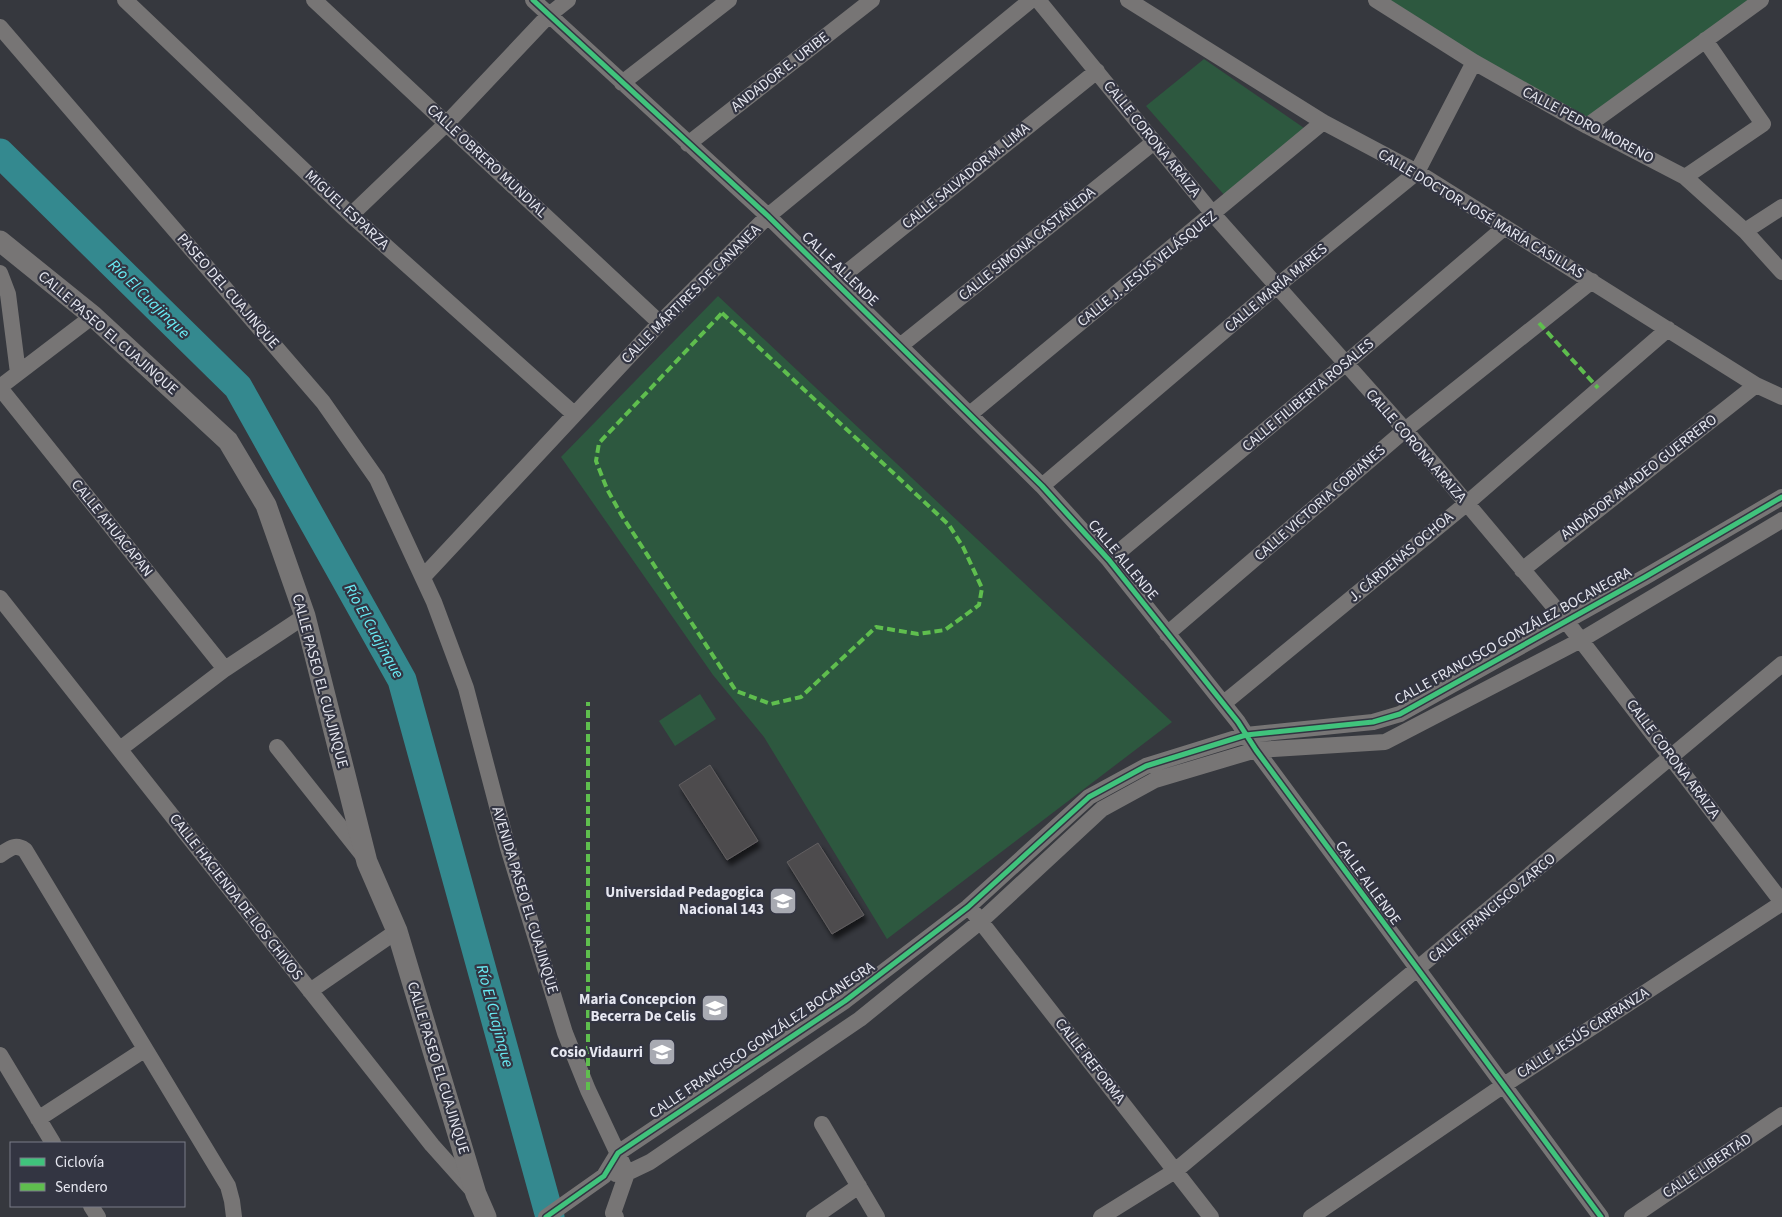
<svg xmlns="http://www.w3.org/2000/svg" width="1782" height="1217" viewBox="0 0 1782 1217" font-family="'Source Sans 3',sans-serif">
<defs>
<filter id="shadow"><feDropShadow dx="3" dy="5.5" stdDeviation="2.5" flood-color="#0009"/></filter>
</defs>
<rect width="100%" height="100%" fill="#36383e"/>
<!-- green -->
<path fill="#2d583f" d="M1375,0H1761L1587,126Z
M1204,59L1304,128L1226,197L1146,106Z
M718,296L1172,722L887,939L764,737L713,675L561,457Z
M700,694L716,719L675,746L659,721Z"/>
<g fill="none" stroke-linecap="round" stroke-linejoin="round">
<!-- river -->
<path stroke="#34898f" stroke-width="29" d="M0,153L238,387L402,680L550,1217"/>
</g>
<!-- building -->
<path fill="#4e4c4e" stroke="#615e60" filter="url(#shadow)" d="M710,765L758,841L727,860L679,785Z
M818,843L864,915L832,934L787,862Z"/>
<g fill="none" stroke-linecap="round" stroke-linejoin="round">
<!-- minor -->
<path stroke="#777575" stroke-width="16" d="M125,0L351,215L574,414
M314,0L660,323
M533,0L768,216L1042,486L1109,560L1238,722L1256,750C1370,906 1486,1061 1601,1217
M1038,0L1213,214L1405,430L1566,621L1782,902
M1128,0L1323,122L1417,172L1756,385L1782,397
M1376,0L1474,62L1587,126L1685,177L1745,231L1782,272
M0,27L323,402L377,479L434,602L466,688L508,848L565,1033L588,1090L627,1173L613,1213L616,1217
M622,83L729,0
M1587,126L1761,0
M688,144L872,0
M1685,177L1763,124L1705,40
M351,215L447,123L549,15L568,0
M1745,231L1782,207
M0,273L8,294L18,373
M836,281L1097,71
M900,346L1154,142
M0,387L93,316
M0,388L225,669
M970,414L1323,122
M1042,486L1277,286L1417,172L1474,62
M1109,560L1345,364L1505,227
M1522,570L1756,385
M423,577L660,323L768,216L1031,0
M0,598L432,1145L474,1192
M1167,634L1405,430L1592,281
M1224,703L1466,504L1668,329
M277,747L365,858
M120,749L225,669L305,616
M0,855C9,849 15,843 25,850L228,1186L232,1201L234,1217
M974,913L1211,1217
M310,991L397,931
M0,1055L53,1143
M38,1119L144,1050
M822,1124L877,1217
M616,1174L627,1173L650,1162L860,1019L981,921L1102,809L1155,780L1256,750L1385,742L1581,640L1782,520
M91,1206L98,1217
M546,1217L604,1176L618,1153L845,1001L968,907L1089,797L1146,766L1246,735L1373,722L1400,714L1645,577L1782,497
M814,1217L859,1186
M1101,1217L1175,1171L1782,664
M1311,1217L1504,1085L1782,903
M1632,1217L1782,1115"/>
<!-- tertiary -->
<path stroke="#777575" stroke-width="21" d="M0,241L93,316L228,441L266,505L305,616L367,862L397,931L476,1194L486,1217"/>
<!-- quiet -->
<path stroke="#5fbe4e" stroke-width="4" stroke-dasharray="8 4" stroke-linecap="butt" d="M722,313L949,525L963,547L982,588L979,605L945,630L918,634L876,627L801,697L771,704L736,691L622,516L607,489L596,461L599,443Z
M1539,323L1598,388
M588,1090V702"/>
<!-- cycleway casing -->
<g stroke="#333542" stroke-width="8">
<path id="cycleway" d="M533,0L768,216L1042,486L1109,560L1238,722L1256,750C1370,906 1486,1061 1601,1217
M546,1217L604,1176L618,1153L845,1001L968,907L1089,797L1146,766L1246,735L1373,722L1400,714L1645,577L1782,497"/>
</g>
<!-- cycleway -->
<use href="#cycleway" stroke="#40c37c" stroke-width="5"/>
</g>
<!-- icons -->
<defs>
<g id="university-square" transform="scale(1.4375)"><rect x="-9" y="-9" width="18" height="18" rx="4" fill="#a8aab2" stroke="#333542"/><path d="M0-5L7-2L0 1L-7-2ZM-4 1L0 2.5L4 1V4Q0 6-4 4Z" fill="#fff"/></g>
<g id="school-square" transform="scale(1.4375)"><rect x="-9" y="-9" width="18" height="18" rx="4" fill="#a8aab2" stroke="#333542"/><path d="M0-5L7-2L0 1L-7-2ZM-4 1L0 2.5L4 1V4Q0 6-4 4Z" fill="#fff"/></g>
</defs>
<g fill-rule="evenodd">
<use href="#university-square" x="783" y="901"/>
<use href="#school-square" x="715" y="1008"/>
<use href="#school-square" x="662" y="1052"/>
</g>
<g text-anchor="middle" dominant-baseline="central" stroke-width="4.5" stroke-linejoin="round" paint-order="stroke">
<!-- street labels -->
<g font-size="15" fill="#e6e7f0" stroke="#333542">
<text transform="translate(780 72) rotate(-38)">ANDADOR E. URIBE</text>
<text transform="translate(1588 125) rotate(28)">CALLE PEDRO MORENO</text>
<text transform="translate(1152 139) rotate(51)">CALLE CORONA ARAIZA</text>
<text transform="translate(487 161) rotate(43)">CALLE OBRERO MUNDIAL</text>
<text transform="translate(966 176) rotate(-39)">CALLE SALVADOR M. LIMA</text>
<text transform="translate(347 210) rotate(43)">MIGUEL ESPARZA</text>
<text transform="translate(1481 214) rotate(31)">CALLE DOCTOR JOSÉ MARÍA CASILLAS</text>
<text transform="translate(1027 244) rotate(-39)">CALLE SIMONA CASTAÑEDA</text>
<text transform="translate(840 269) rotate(44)">CALLE ALLENDE</text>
<text transform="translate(1147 269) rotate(-39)">CALLE J. JESÚS VELÁSQUEZ</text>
<text transform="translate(1276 288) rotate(-40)">CALLE MARÍA MARES</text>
<text transform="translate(228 291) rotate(49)">PASEO DEL CUAJINQUE</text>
<text transform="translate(691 294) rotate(-45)">CALLE MÁRTIRES DE CANANEA</text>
<text transform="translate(108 333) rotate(41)">CALLE PASEO EL CUAJINQUE</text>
<text transform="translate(1308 395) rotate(-40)">CALLE FILIBERTA ROSALES</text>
<text transform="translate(1416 446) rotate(49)">CALLE CORONA ARAIZA</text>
<text transform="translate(1639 477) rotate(-38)">ANDADOR AMADEO GUERRERO</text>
<text transform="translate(1320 503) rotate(-41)">CALLE VICTORIA COBIANES</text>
<text transform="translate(112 528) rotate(51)">CALLE AHUACAPAN</text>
<text transform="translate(1401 557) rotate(-40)">J. CÁRDENAS OCHOA</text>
<text transform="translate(1123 560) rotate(50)">CALLE ALLENDE</text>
<text transform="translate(1513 636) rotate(-29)">CALLE FRANCISCO GONZÁLEZ BOCANEGRA</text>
<text transform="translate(320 681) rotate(75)">CALLE PASEO EL CUAJINQUE</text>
<text transform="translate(1673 759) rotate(53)">CALLE CORONA ARAIZA</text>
<text transform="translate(1368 883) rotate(54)">CALLE ALLENDE</text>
<text transform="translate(236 897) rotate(52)">CALLE HACIENDA DE LOS CHIVOS</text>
<text transform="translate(525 900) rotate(73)">AVENIDA PASEO EL CUAJINQUE</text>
<text transform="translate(1492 908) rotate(-40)">CALLE FRANCISCO ZARCO</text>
<text transform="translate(1583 1033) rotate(-33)">CALLE JESÚS CARRANZA</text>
<text transform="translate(762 1040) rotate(-34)">CALLE FRANCISCO GONZÁLEZ BOCANEGRA</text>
<text transform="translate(1090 1061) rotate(52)">CALLE REFORMA</text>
<text transform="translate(438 1068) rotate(73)">CALLE PASEO EL CUAJINQUE</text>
<text transform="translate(1707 1166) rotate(-34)">CALLE LIBERTAD</text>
</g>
<!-- poi labels -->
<g font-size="15" font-weight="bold" fill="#e6e7f0" stroke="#333542" text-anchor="end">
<text x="764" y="892">Universidad Pedagogica<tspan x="764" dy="17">Nacional 143</tspan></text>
<text x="696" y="999">Maria Concepcion<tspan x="696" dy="17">Becerra De Celis</tspan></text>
<text x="643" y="1052">Cosio Vidaurri</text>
</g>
<!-- water labels -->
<g font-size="16" font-style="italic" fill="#6aeef7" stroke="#333542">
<text transform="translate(149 299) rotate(44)">Río El Cuajinque</text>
<text transform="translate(374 631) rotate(61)">Río El Cuajinque</text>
<text transform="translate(495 1016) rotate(75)">Río El Cuajinque</text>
</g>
</g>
<!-- legend -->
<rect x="10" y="1142" width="175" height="65" fill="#333542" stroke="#7b7c88"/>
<rect x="20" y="1158" width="25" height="8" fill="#40c37c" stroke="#7b7c88"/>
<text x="55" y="1167" font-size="15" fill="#e6e7f0">Ciclovía</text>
<rect x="20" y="1183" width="25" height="8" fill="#5fbe4e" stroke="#7b7c88"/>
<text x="55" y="1192" font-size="15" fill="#e6e7f0">Sendero</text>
</svg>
